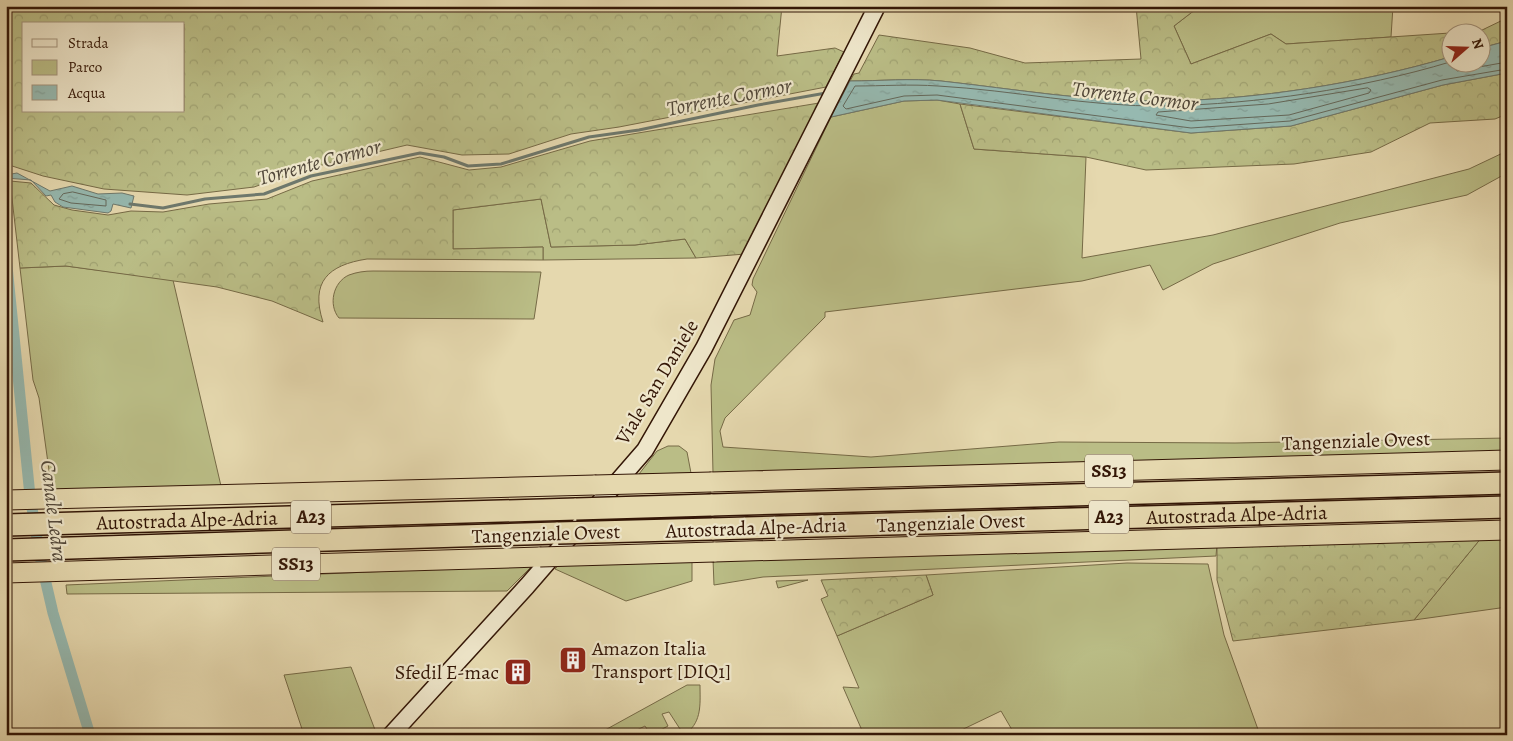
<svg xmlns="http://www.w3.org/2000/svg" width="1513" height="741" viewBox="0 0 1513 741" font-family="Alegreya,serif">
<defs>
<pattern id="forest-crowns" width="20" height="18" patternUnits="userSpaceOnUse" patternTransform="scale(1.25)"><rect width="20" height="18" fill="#babd86"/><path d="M2 6a3 3 0 1 1 6 0M12 15a3 3 0 1 1 6 0" fill="none" stroke="#a0a272"/></pattern>
<pattern id="water-ripples" width="26" height="14" patternUnits="userSpaceOnUse" patternTransform="scale(1.25)"><rect width="26" height="14" fill="#96b9b0"/><path d="M2 4q2-2 4 0t4 0M15 11q2-2 4 0t4 0" fill="none" stroke="#829e96"/></pattern>
</defs>
<rect width="100%" height="100%" fill="#e5d8ae"/>
<filter id="stains"><feTurbulence type="fractalNoise" baseFrequency=".004" numOctaves="4"/><feColorMatrix values="0 0 0 0 .2 0 0 0 0 .09 0 0 0 0 .02 0 0 0 .5 -.17"/></filter>
<radialGradient id="worn" r=".72"><stop offset=".6" stop-color="#630" stop-opacity="0"/><stop offset="1" stop-color="#630" stop-opacity=".3"/></radialGradient>
<!-- green -->
<path fill="#babd86" stroke="#766a46" d="M1200,6H1393L1391,37L1286,44L1271,34L1191,64L1174,26Z
M937,100L960,104L974,149L1086,157L1082,258L1213,235L1469,169L1507,151V173L1467,195L1340,223L1213,264L1163,290L1150,265L1082,281L825,312V317L725,418L720,431L723,447L871,457L1059,442L1235,443L1507,438V453L713,473L711,385L715,359L734,320L750,315L757,292L752,285L753,279L831,117L904,101Z
M541,199L551,247L635,245L685,239L696,258L543,260V247L453,249V210Z
M66,266L173,280L221,486L52,492L39,398L33,380L20,268Z
M373,271L541,272L534,319L339,318C328,305 333,282 349,275C357,272 365,271 373,271Z
M668,446H679L687,452L691,473L639,474L657,451Z
M1507,536V607L1414,620L1482,537Z
M1217,544L1216,556L763,577L714,585L713,559Z
M692,561V581L626,601L555,569L560,564Z
M1127,563L1208,564L1224,635L1260,735H1015L1001,711L951,735H864L843,687L859,688L837,636L933,595L926,575Z
M533,565L507,591L67,594L66,585Z
M808,580L778,588L776,581Z
M351,667L377,735H304L284,675Z
M687,685H700C700,701 702,718 690,730L685,731L680,729L669,712L662,714L668,726L651,735L645,726L627,735H596Z"/>
<!-- forest -->
<path fill="url(#forest-crowns)" stroke="#766a46" fill-rule="evenodd" d="M6,6H782L777,56L835,48L844,52L826,87L619,127L571,134L509,154L462,155L407,145L305,169L254,187L187,195L104,189L43,176L6,164ZM24,24H184V111H24Z
M1136,6H1200L1174,26L1191,64L1271,34L1286,44L1450,33V57C1362,83 1256,100 1163,101C1089,102 1015,89 941,81C911,78 880,81 850,81L854,74L859,73L879,35L970,48L1025,63L1141,59Z
M1507,18V41L1481,48L1480,32H1466H1478Z
M1507,73V114L1495,119L1430,123L1371,152L1294,164L1146,170L1086,157L974,149L960,104L1191,133L1291,126L1443,85Z
M819,103L745,254L696,258L685,239L635,245L551,247L541,199L453,210V249L543,247V260L367,259C328,265 310,282 323,322L272,301L217,287L66,266L20,268L10,181L31,183L54,205L72,210L108,215L131,211L163,212L209,204L267,199L312,181L420,157L469,170L501,167L590,141Z
M1482,537L1414,620L1233,641L1217,580V544Z
M926,575L933,595L837,636L821,599L828,596L821,580Z"/>
<!-- water -->
<path fill="url(#water-ripples)" stroke="#6e786c" d="M1507,41V73L1443,85L1291,126L1191,133L937,100L904,101L831,117L850,81C880,81 911,78 941,81C1015,89 1089,102 1163,101C1256,100 1362,83 1450,57V62H1480L1481,48Z
M17,173L50,191L72,186L98,194L122,193L134,196L131,208L113,204L111,211L108,213L63,207L55,202L51,195L46,196L31,180L6,178V175Z"/>
<g fill="none" stroke-linecap="round" stroke-linejoin="round">
<!-- shore -->
<path stroke="#64685b" stroke-width="1" d="M1450,62C1360,89 1258,104 1164,106C1088,107 1013,90 938,86C910,84 882,86 855,86L843,106L846,109L904,96L937,95L1191,128L1290,121L1442,80L1507,69
M1460,62L1456,68L1457,71L1507,62
M1368,88L1371,90L1369,93L1289,115L1191,121L1156,115L1158,112L1268,104Z
M73,192L106,200V206L71,203L59,199L63,194Z"/>
<!-- stream -->
<path stroke="#6e786c" stroke-width="3" d="M130,204L163,208L205,199L264,194L311,176L420,153L444,157L468,166L501,164L589,137L639,130L758,105L826,93"/>
<!-- canal -->
<path stroke="#96b9b0" stroke-width="11" d="M6,256L30,496L40,557L53,613L90,735"/>
<!-- secondary casing -->
<g stroke="#331606" stroke-width="19">
<path id="secondary" d="M391,735L527,586L645,450L704,348L877,6"/>
</g>
<!-- trunk casing -->
<g stroke="#331606" stroke-width="21">
<path id="trunk" d="M711,482L1507,460
M6,500L595,485
M714,552L1507,530
M6,573L540,557"/>
</g>
<!-- motorway casing -->
<g stroke="#331606" stroke-width="24">
<g id="motorway">
<path d="M711,505L1507,483"/>
<path id="s1" d="M6,525L576,509"/>
<path id="s2" d="M712,529L1507,507"/>
<path d="M6,550L558,533"/>
</g>
</g>
<!-- secondary -->
<use href="#secondary" stroke="#eee6ca" stroke-width="16"/>
<!-- trunk -->
<use href="#trunk" stroke="#e5d8ae" stroke-width="19"/>
<!-- motorway -->
<use href="#motorway" stroke="#e5d8ae" stroke-width="21"/>
<!-- trunk-bridge casing -->
<g stroke="#331606" stroke-width="21" stroke-linecap="butt">
<path id="trunk-bridge" d="M595,485L711,482
M540,557L714,552"/>
</g>
<!-- motorway-bridge casing -->
<g stroke="#331606" stroke-width="24" stroke-linecap="butt">
<path id="motorway-bridge" d="M576,509L711,505
M558,533L712,529"/>
</g>
<!-- trunk-bridge -->
<use href="#trunk-bridge" stroke="#e5d8ae" stroke-width="19"/>
<!-- motorway-bridge -->
<use href="#motorway-bridge" stroke="#e5d8ae" stroke-width="21"/>
</g>
<!-- icons -->
<defs>
<g id="building-square" transform="scale(1.4375)"><rect x="-9" y="-9" width="18" height="18" rx="4" fill="#8f2418" stroke="#eee6ca"/><path d="M-4-6H4V6H1V3H-1V6H-4ZM-2.5-4.3h1.7v1.8h-1.7ZM.8-4.3h1.7v1.8H.8ZM-2.5-1h1.7V.8h-1.7ZM.8-1h1.7V.8H.8Z" fill="#fff"/></g>
</defs>
<g fill-rule="evenodd">
<use href="#building-square" x="573" y="660"/>
<use href="#building-square" x="518" y="672"/>
</g>
<g text-anchor="middle" dominant-baseline="central" stroke-width="4.5" stroke-linejoin="round" paint-order="stroke">
<!-- shield labels -->
<g fill="#eee6ca" stroke="#6b5441" stroke-width="1">
<rect x="1085" y="454.5" width="48" height="33" rx="4"/>
<rect x="291" y="500.5" width="40" height="33" rx="4"/>
<rect x="1089" y="500.5" width="40" height="33" rx="4"/>
<rect x="272" y="547.5" width="48" height="33" rx="4"/>
</g>
<g font-size="19" font-weight="bold" fill="#331606">
<text x="1109" y="471">SS13</text>
<text x="311" y="517">A23</text>
<text x="1109" y="517">A23</text>
<text x="296" y="564">SS13</text>
</g>
<!-- street labels -->
<g font-size="20" fill="#331606" stroke="#eee6ca">
<text transform="translate(657 382) rotate(-59)">Viale San Daniele</text>
<text transform="translate(1356 441) rotate(-2)">Tangenziale Ovest</text>
<text stroke="none"><textPath href="#s2" startOffset="525">Autostrada Alpe-Adria</textPath></text>
<text stroke="none"><textPath href="#s1" startOffset="181">Autostrada Alpe-Adria</textPath></text>
<text transform="translate(951 523) rotate(-2)">Tangenziale Ovest</text>
<text transform="translate(756 528) rotate(-2)">Autostrada Alpe-Adria</text>
<text transform="translate(546 534) rotate(-2)">Tangenziale Ovest</text>
</g>
<!-- poi labels -->
<g font-size="20" fill="#331606" stroke="#eee6ca" text-anchor="start">
<text x="592" y="648">Amazon Italia<tspan x="592" dy="23">Transport [DIQ1]</tspan></text>
<text x="499" y="672" text-anchor="end">Sfedil E-mac</text>
</g>
<!-- water labels -->
<g font-size="21" font-style="italic" fill="#514739" stroke="#eee6ca">
<text transform="translate(1135 96) rotate(7)">Torrente Cormor</text>
<text transform="translate(729 97) rotate(-11)">Torrente Cormor</text>
<text transform="translate(319 162) rotate(-15)">Torrente Cormor</text>
<text transform="translate(54 511) rotate(83)">Canale Ledra</text>
</g>
</g>
<!-- margin -->
<rect width="1513" height="741" fill="none" stroke="#e5d8ae" stroke-width="25"/>
<rect x="8" y="8" width="1498" height="726" fill="none" stroke="#331606" stroke-width="2.5"/>
<rect x="12" y="12" width="1488" height="716" fill="none" stroke="#331606"/>
<!-- legend -->
<rect x="22" y="22" width="162" height="90" fill="#eee6ca" stroke="#a3937c"/>
<rect x="32" y="39" width="25" height="8" fill="#eee6ca" stroke="#a3937c"/>
<text x="68" y="48" font-size="15" fill="#331606">Strada</text>
<rect x="32" y="60" width="25" height="15" fill="#babd86" stroke="#a3937c"/>
<text x="68" y="72" font-size="15" fill="#331606">Parco</text>
<rect x="32" y="85" width="25" height="15" fill="url(#water-ripples)" stroke="#a3937c"/>
<text x="68" y="98" font-size="15" fill="#331606">Acqua</text>
<!-- north arrow -->
<g transform="translate(1466 48) rotate(70)"><circle r="24" fill="#eee6ca" stroke="#a3937c"/>
<path d="M0-4L9 19L0 12L-9 19Z" fill="#8f2418"/>
<text y="-8" font-size="14" font-weight="bold" text-anchor="middle" fill="#331606">N</text>
</g>
<rect width="100%" height="100%" filter="url(#stains)"/>
<rect width="100%" height="100%" fill="url(#worn)"/>
</svg>
